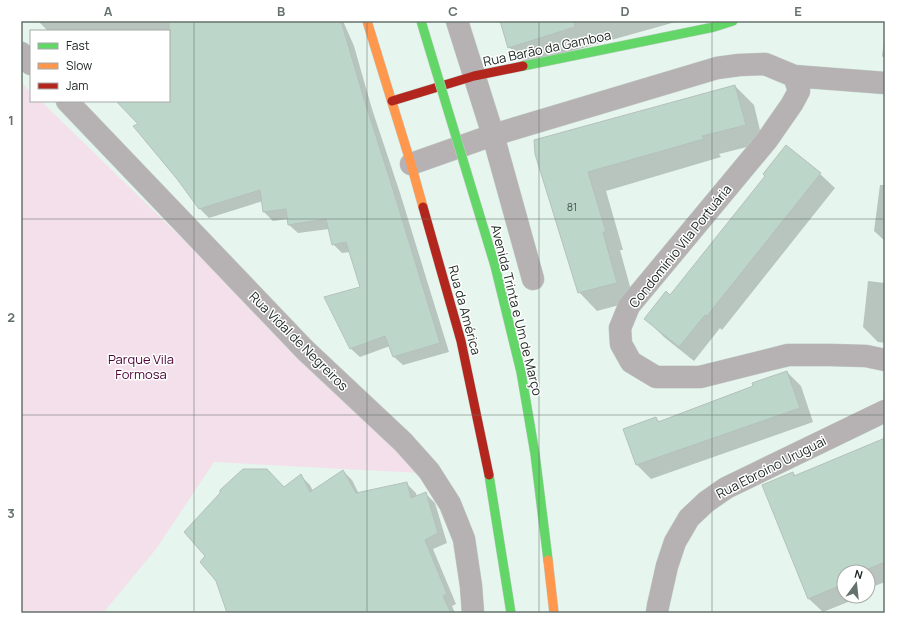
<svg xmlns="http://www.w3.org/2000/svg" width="906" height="634" viewBox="0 0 906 634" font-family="Manrope,sans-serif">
<rect width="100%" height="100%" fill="#e6f6ee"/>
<!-- green -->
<path fill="#f3e0eb" d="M21,82L31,92V101H41L392,443L420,473L214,462L156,549L103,613H21Z"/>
<!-- shadow -->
<path fill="#0003" d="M38,21H343L354,46L372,109L400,193L449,352L403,365L393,356L390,346L360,357L350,348L361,288L350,252L342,253L333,244L329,229L298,233L288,224V219L273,221L264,212L263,201L209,218L200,209L140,125L117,101H169V31H48Z
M501,21H679L526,64L509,47Z
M885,34V59L882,56Z
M735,86L754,105L763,143L719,154L721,157L606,191L623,250H620L634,301L597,311L579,292L536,154Z
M820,174L835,188L722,330L720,328L694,361L664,337L649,322L671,296Z
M880,185H885V241L874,231Z
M868,281L885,283V343L878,342L863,327Z
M787,372L801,386L813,422L651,479L637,465L656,419L660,422L755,386Z
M885,439V582L872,587V592L868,594V572H844V596H863L823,612L809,599L763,486L793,473L796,476Z
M343,471L352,480L359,494L407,484L416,493L417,497L426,494L435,503L447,543L433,549L456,604L452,606L455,613H228L284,488L301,476L310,485L313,491Z"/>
<!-- building -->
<path fill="#bcd6ca" stroke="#b5c1bb" d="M169,21H341L364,99L391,183L440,343L393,357L385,336L350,349L324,297L360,287L346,242L332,245L326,219L288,225L286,209L263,212L260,190L199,209L177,179L133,126L138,124L116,101H169Z
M500,21H574L575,27L508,48Z
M735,85L746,125L702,136L704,139L588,172L606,232H603L617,283L578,293L535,154L534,140Z
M786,145L821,173L707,316L705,315L679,347L644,319L666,291L670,295L765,176L763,174Z
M787,371L800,408L636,465L623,429L656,417L658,422L753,386L752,383Z
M885,438V562L861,572H844V584L808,599L762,485L793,472L794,476Z
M243,469H267L284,487L301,474L310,492L343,470L356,493L407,482L411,498L426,492L438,533L425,540L447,594L443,596L451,613H227L216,581L200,562L205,556L184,532L220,493V490Z"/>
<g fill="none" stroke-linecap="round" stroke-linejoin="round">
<!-- street casing -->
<g stroke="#c4d0ca" stroke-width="23">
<path id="street" d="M457,21L493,135L533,279
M21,53L31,64
M794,76L799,91L792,104L767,140L629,306L620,328L621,344L631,362L656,377H700L788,355H831L866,356L885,360
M67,101L305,350L403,442L429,471L450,504L464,539L471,586L473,613
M411,164L493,135L717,68L739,65L765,64L794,76L885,83
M657,613L658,606L667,566L675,542L689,518L706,502L726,488L885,411"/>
</g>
<!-- fast casing -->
<g stroke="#c4d0ca" stroke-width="10">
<path id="fast" d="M523,66L714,27L733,21
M495,266L521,372L535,454L548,560
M489,475L511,613"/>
</g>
<!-- slow casing -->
<g stroke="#c4d0ca" stroke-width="10">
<path id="slow" d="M367,21L411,164L423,207
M548,560L554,613"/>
</g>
<!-- jam casing -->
<g stroke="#c4d0ca" stroke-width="10">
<path id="jam" d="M392,101L474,76L523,66
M423,207L461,341L489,475"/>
</g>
<!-- street -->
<use href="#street" stroke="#b6b1b3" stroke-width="22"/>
<!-- fast -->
<use href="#fast" stroke="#63d668" stroke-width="9"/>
<!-- slow -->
<use href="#slow" stroke="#ff974d" stroke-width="9"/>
<!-- jam -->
<use href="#jam" stroke="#b3261e" stroke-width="9"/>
<!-- fast-bridge casing -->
<g stroke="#c4d0ca" stroke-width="10" stroke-linecap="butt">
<path id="fast-bridge" d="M421,21L495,266"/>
</g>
<!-- fast-bridge -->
<use href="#fast-bridge" stroke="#63d668" stroke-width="9"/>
</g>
<!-- grid -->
<path fill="none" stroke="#65716b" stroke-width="1" stroke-opacity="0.55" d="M194,21V613M367,21V613M539,21V613M712,21V613M21,219H885M21,415H885"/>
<g text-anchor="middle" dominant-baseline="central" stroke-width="3" stroke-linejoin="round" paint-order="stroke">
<!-- number labels -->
<g font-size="11" fill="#47554e">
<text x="572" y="206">81</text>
</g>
<!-- street labels -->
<g font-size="13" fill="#202a25" stroke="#fff">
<text transform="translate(547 48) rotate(-12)">Rua Barão da Gamboa</text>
<text transform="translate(680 246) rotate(-51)">Condomínio Vila Portuária</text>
<text transform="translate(465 310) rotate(75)">Rua da América</text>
<text transform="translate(517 310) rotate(76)">Avenida Trinta e Um de Março</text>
<text transform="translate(299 341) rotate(45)">Rua Vidal de Negreiros</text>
<text transform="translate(771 467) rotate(-27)">Rua Ebroíno Uruguai</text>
</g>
<!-- park labels -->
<g font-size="13" fill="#4c0437" stroke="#fff">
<text x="141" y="359">Parque Vila<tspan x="141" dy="15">Formosa</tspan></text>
</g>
</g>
<!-- border -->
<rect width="906" height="634" fill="none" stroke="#ffffff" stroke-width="44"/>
<!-- legend -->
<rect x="30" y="30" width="140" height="72" fill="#ffffff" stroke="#a6aaa8"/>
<rect x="38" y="43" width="20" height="6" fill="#63d668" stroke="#a6aaa8"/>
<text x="66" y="50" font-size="12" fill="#202a25">Fast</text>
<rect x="38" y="63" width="20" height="6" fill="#ff974d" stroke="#a6aaa8"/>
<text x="66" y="70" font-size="12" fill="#202a25">Slow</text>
<rect x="38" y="83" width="20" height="6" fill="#b3261e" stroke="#a6aaa8"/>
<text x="66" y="90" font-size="12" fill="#202a25">Jam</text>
<!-- north arrow -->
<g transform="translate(856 584) rotate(15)"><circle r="19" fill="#ffffff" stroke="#a6aaa8"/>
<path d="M0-3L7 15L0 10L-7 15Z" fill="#65716b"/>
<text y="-6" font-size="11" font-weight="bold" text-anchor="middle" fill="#202a25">N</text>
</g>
<rect x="22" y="22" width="862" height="590" fill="none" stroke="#65716b" stroke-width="1.5"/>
<g font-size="13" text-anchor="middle" font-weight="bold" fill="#65716b">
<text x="108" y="16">A</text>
<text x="281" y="16">B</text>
<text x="453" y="16">C</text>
<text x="625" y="16">D</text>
<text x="798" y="16">E</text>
<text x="11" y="125">1</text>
<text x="11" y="322">2</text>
<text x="11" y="518">3</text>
</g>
</svg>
